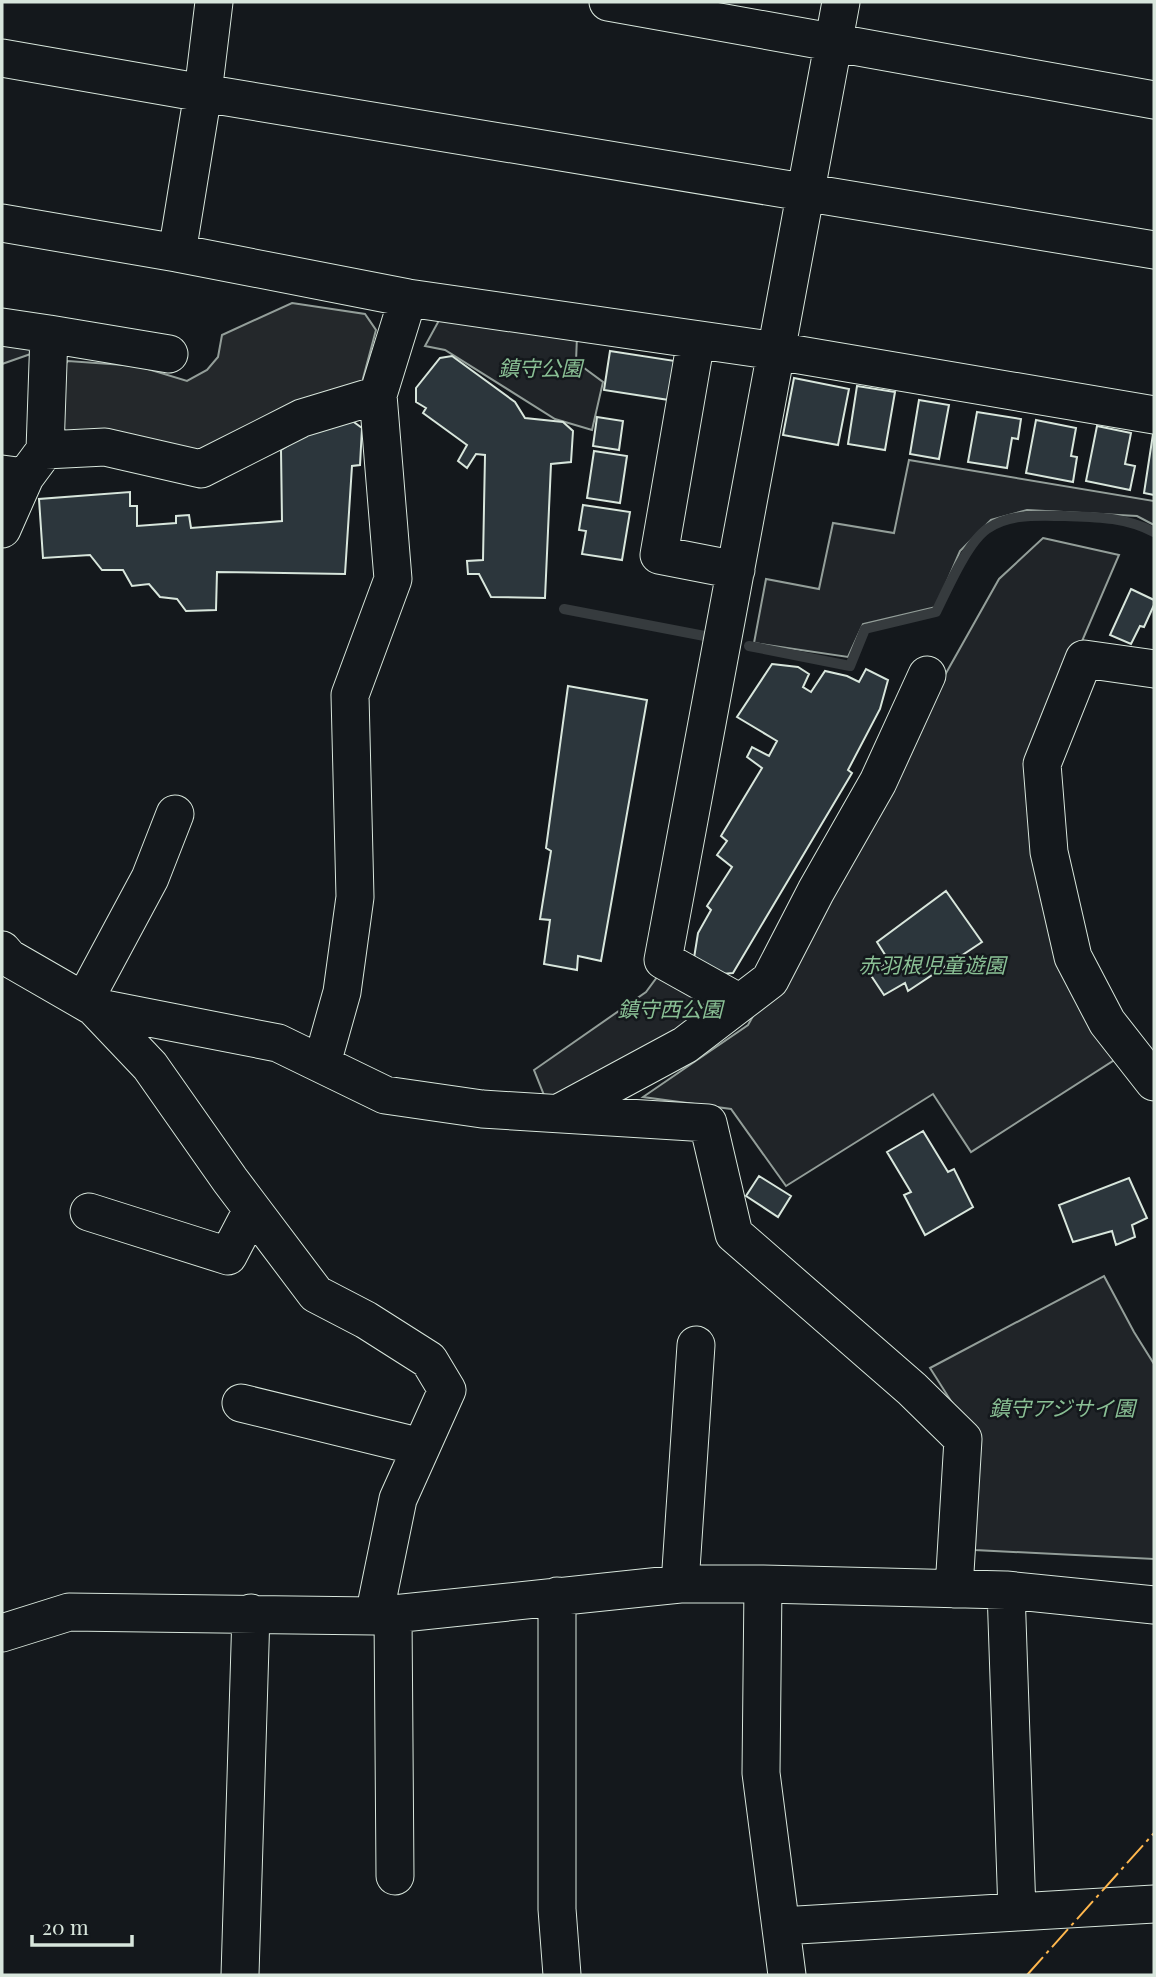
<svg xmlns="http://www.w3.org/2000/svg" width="1156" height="1977" viewBox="0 0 1156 1977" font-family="'Playfair Display','Noto Sans JP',serif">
<rect width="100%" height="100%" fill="#14181c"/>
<!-- green -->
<path fill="#202428" stroke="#939e99" stroke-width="2" d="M443,313L577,336L576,362L603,382L592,430L555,419L445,350L425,346Z
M2,338L42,350L2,364Z
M909,460L1154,501V525L1137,516L1027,510L991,520L960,551L936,607L863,624L848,657L754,643L766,579L819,589L833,523L894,533Z
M1043,538L1119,555L1028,767L1119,1057L971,1152L933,1094L786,1186L731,1109L643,1097L748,1025L999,579Z
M663,969L724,1003L548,1105L534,1070L646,992Z
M1104,1276L1134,1332L1154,1364V1559L975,1550L977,1442L930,1368Z"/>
<!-- parking -->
<path fill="#24282b" stroke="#939e99" stroke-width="2" d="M292,303L365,314L376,330L361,386L210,456L67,439L55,428L57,372L68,361L138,366L187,381L207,370L218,357L222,335Z"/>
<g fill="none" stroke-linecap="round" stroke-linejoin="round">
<!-- stream -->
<path stroke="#363b3e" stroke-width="10" d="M564,609L715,638
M749,646L850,666L865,629L936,612C947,590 967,543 987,529C1010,513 1038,516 1065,516C1097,517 1125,517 1154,532"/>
</g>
<!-- building -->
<path fill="#2c363c" stroke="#d8e6dc" stroke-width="2" d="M610,351L675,361L669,400L604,390Z
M452,356L515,402L525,418L563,422L573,431L571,462L551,464L545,598L491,597L479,574H468L467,561L483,560L485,455L476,454L467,468L458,461L467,445L423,413L426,408L416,402V388L440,358Z
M794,378L849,389L838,445L783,435Z
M857,386L895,392L885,450L848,444Z
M919,400L949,405L939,459L910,454Z
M977,412L1021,419L1018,439L1012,438L1007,468L968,462Z
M597,417L623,421L619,450L593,446Z
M351,420L362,428L360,465L352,466L345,574L217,572L216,610L186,611L177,599L160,597L149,584L132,586L123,570H102L90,555L43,558L39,499L130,492V506H137V526L176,523V516L189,515L191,528L282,521L281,450L311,431Z
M1036,420L1076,428L1071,456L1077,457L1073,482L1026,473Z
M1097,426L1131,433L1125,464L1135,466L1130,490L1086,481Z
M1153,434H1154V495L1144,493Z
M594,451L627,456L620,503L587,498Z
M583,505L630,512L622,560L582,554L586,531L579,530Z
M1131,589L1154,600V605L1144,627L1140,626L1131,644L1110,635Z
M772,664L798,667L809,674L803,687L811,692L825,671L847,676L859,682L866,669L888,680L880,709L848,770L852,773L733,973L722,974L694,958L698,933L711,910L707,906L732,867L717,855L727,841L721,836L762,768L747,757L752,747L769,756L777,741L737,717Z
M568,686L647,700L601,961L578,956L577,970L544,964L550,920L540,919L551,851L546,848Z
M946,891L982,942L908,991L905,983L884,995L870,974L889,961L877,942Z
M923,1131L948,1172L954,1169L973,1207L925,1235L904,1195L911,1192L887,1152Z
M759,1176L791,1196L778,1217L746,1196Z
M1129,1178L1147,1218L1132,1225L1135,1237L1116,1245L1112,1231L1073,1242L1059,1205Z"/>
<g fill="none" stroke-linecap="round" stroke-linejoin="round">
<!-- minor casing -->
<g stroke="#d8e6dc" stroke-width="39">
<path id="minor" d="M608,2L1154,100
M2,58L203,93L1154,250
M2,223L177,253L408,298L776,351L1154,415
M177,253L203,93L214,2
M2,327L49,334L45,450L105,447L201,469L302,418L378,395L408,298
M49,334L169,354
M696,340L659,555L736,570
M2,474L25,477L45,450
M2,529L25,477
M1154,669L1084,659L1042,764L1049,852L1073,957L1107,1022L1154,1082
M2,950L9,958L94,1007L150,1066L230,1180L316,1294L366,1320L429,1360L447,1390L398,1499L374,1616
M84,1001L150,878L175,814
M740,1003L663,960L841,2
M94,1007L278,1043L385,1095L482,1109L708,1123L734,1234L912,1389L963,1439L954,1589
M322,1063L342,992L355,897L350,695L393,579L378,395
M559,1113L685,1045L770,980L816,891L878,782L927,675
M89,1212L228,1256L252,1210
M241,1403L421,1447
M680,1584L696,1345
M763,1584L761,1773L787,1975
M557,1596V1909L562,1975
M393,1614L395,1876
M2,1633L69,1612L374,1616L680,1584H763L1006,1590L1154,1605
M1017,1912L1154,1904
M781,1926L1017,1912L1006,1590
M240,1975L251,1613"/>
</g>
<!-- minor -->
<use href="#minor" stroke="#14181c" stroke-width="37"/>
<!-- power -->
<path stroke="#ffb74d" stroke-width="2" stroke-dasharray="24 5 3.5 5" stroke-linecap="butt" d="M1027,1975L1154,1833"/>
</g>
<g text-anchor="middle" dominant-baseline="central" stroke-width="5" stroke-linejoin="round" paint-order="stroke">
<!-- park labels -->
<g font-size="21" font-style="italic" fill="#8ac095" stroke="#14181c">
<text x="540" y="367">鎮守公園</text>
<text x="932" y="964">赤羽根児童遊園</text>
<text x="670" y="1008">鎮守西公園</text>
<text x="1062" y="1407">鎮守アジサイ園</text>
</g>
</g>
<!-- border -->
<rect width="1156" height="1977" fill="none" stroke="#d8e6dc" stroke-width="7"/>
<!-- scale -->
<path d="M32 1935v10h100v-10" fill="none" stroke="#d8e6dc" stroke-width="3.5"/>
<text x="42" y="1935" font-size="21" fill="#d8e6dc" stroke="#14181c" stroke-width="5" paint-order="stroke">20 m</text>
</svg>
